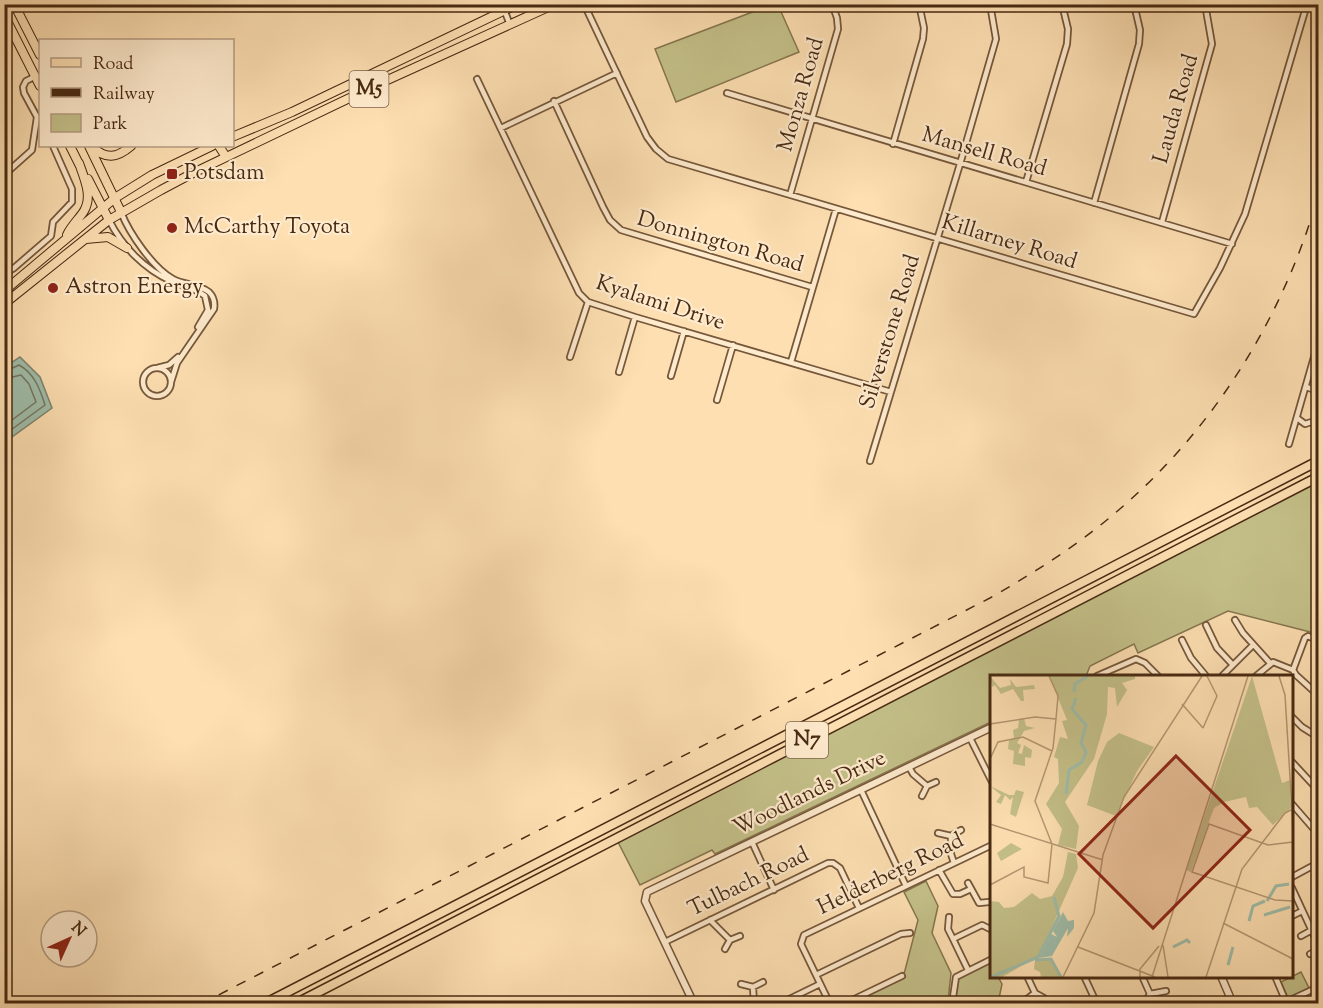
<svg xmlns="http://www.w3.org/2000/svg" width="1323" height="1008" viewBox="0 0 1323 1008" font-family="'Sorts Mill Goudy',serif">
<rect width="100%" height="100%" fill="#fddfb2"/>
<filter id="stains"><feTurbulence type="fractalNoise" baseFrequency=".00333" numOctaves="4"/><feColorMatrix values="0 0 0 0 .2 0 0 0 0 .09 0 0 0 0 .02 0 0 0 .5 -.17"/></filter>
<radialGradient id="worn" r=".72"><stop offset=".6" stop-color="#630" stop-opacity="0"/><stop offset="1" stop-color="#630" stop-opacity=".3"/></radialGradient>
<!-- green -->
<path fill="#c4c089" stroke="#86754e" stroke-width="1.5" d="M778,5L799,52L676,102L655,49L771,5Z
M1318,482V634L1228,611L1138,653L1134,644L1090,666L1086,676H992L991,722L715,854L712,850L640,885L618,842Z
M926,881L938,906L932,933L951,973L948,1001L943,1004H851L903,978L918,920L904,892Z
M991,962L992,976L998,977L1002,984L998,1003L954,1004L958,978Z
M1301,972L1309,988L1288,998L1281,982Z"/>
<!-- water -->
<path fill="#9fbdaa" stroke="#7c826d" stroke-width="1.5" d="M20,357L40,377L52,408L5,442V367Z"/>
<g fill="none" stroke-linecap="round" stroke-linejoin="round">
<!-- shore -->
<path stroke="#74745e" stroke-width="1.5" d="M4,372L19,365C34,373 40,389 45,405L4,435
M4,379L21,375L29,384L36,402L4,426"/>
<!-- minor casing -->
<g stroke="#75573a" stroke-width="8">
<path id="minor" d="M502,4L510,25
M584,4L647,137L656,149L668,159L1194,314L1220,268L1245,214L1307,4
M477,79L579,293L588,302L635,317L891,392
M727,93L1232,244
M554,101L603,207L610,220L621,230L812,287
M501,128L617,73
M893,144L923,39L924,28L919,4
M4,175L32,150L37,117L24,93L23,87L26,81L36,76
M1026,182L1067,44L1068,29L1062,4
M790,195L838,29L837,18L832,4
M1094,203L1139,44L1140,30L1134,4
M121,212C129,233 153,268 173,279C184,285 199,284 209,292C214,297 215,303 214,309L177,363L171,382
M109,220C122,246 144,269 171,281C183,286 196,288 205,296L208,310L198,327
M1162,222L1212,44L1205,4
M4,274L14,268L51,236L53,222L72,202V189L53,146
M570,357L588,302
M791,362L836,209
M143 382a14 14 0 1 1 28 0a14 14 0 1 1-28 0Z
M157,368L169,365L178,357
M619,372L635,317
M671,376L684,331
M1306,387L1318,391
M717,400L733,345
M1297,418L1305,424L1318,420
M1289,444L1318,343
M870,461L960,164L996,39L990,4
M1235,620L1243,633L1270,663
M1206,625L1217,648L1233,665
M1182,640L1191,658L1206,676
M1318,641L1308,636L1305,638L1293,670L1296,675L1318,695
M1097,676L1136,659L1145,663L1158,676
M1222,676L1253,645
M1256,676L1273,662L1293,670
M1292,717L1302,727L1318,737
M970,738L992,782
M1292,762L1318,790
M909,767L913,774L927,786
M861,790L906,886
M922,796L927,786L936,782
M1292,804L1318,834
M938,833L951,836L961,830
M951,836V854L954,863
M752,842L774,890
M939,870L953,894H960L971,889
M1292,877L1318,863
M968,883L979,903L989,902
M1292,888L1318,944
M1292,916L1302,911
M949,917L948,929L953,939
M710,920L730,940L740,936
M1301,936L1312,930
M665,942L828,863H833L840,868L859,908
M725,949L730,940
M1310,954L1318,950
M968,970L953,939L982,925L992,930
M816,975L901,934L910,933
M1027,976L1035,993L1044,998
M1084,976L1097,1004
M1142,976L1150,994
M1275,976L1286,1002L1318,987
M741,984L753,987L763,982
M753,987L754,1004
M1023,1002L1035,993
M779,1004L820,984
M830,1004L801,944L804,935L992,845
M844,1004L902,976
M952,1004L956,977L992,959
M1144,1004L1150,994L1166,991"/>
</g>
<!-- tertiary casing -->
<g stroke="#75573a" stroke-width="9">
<path id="tertiary" d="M1221,976L1233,1004
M694,1004L645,901L647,892L992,727"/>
</g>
<!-- primary casing -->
<g stroke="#482a12" stroke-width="10">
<path id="primary" d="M14,4L40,55
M4,15L40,86
M232,137L292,112L518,4
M70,146L80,166
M89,146L121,212
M91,146C106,160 117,158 131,146
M219,146L226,157
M88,179L109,220
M67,235C71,226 79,219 84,211C93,196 84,178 79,163
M86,239L108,237L127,248
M4,291L115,198L152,175L212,146
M4,304L109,220L161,190L193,173L383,82L555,4"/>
</g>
<!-- motorway casing -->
<g stroke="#482a12" stroke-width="11">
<path id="motorway" d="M264,1004L1318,461
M295,1004L1318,477"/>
</g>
<!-- minor -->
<use href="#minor" stroke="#feeacd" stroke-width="4.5"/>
<!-- tertiary -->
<use href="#tertiary" stroke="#feeacd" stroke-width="6"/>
<!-- primary -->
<use href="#primary" stroke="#fddfb2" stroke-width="8"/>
<!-- motorway -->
<use href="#motorway" stroke="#fddfb2" stroke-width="8"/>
<!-- rail -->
<path stroke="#482a12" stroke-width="1.5" stroke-dasharray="10 10" stroke-linecap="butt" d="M201,1004L990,598C1037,571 1081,543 1121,508C1216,426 1284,315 1318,196"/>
</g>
<!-- markers -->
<g fill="#8f2418" stroke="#feeacd" stroke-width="2">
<rect x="166" y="168" width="12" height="12" rx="3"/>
<circle cx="172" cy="228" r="6"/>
<circle cx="53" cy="288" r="6"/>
</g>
<g text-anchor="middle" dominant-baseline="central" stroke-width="4.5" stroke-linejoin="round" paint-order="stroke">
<!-- shield labels -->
<g fill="#feeacd" stroke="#7f644a" stroke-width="1.5">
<rect x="349.5" y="71" width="39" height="36" rx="4.5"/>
<rect x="786" y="722" width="42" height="36" rx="4.5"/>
</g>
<g font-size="21" font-weight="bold" fill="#482a12">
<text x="369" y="89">M5</text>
<text x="807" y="740">N7</text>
</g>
<!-- street labels -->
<g font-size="22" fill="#482a12" stroke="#feeacd">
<text transform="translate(802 95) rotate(-74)">Monza Road</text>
<text transform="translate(1177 109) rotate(-74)">Lauda Road</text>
<text transform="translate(984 153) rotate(16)">Mansell Road</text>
<text transform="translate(720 243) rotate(16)">Donnington Road</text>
<text transform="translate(1009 243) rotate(17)">Killarney Road</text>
<text transform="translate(660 304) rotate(18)">Kyalami Drive</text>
<text transform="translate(891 332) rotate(-73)">Silverstone Road</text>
<text transform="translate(810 794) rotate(-26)">Woodlands Drive</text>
<text transform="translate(891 875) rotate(-26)">Helderberg Road</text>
<text transform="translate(749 883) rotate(-26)">Tulbach Road</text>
</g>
<!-- poi labels -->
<g font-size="22" fill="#482a12" stroke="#feeacd" text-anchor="start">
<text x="184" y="174">Potsdam</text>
<text x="184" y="228">McCarthy Toyota</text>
<text x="65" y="288">Astron Energy</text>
</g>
</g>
<!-- overview -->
<g transform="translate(990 675)">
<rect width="303" height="303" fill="#fddfb2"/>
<path d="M0,1L10,13L21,10L20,4L26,12L44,10L45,14L33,15L34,26H31L23,14L11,19L5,10L2,12ZM59,1H145V4L132,8L137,15L127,32L125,13L118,12L117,39L104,84L75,127L89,151L86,174L68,170L72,154L56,129L69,108L68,84L64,82L70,62L78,64L72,46L77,45ZM262,1L292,108L300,105L301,133L283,150L267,132L259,133L256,122L234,127L224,133L201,197L196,195ZM34,43L36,51L45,53L34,56L27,68L31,70L28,78L32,79L34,70L42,75L41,83L35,82V91L23,89L24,76L18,74L19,65L24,63L23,55L28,53L29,44ZM129,58L164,72L147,96L126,141L97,130L108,86L117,67ZM0,111L19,120H24L26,115L34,117L26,142L20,139L23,122L20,125L15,120L11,129L6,127L11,120ZM21,168L32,174L11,186L7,178ZM78,177L86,179L88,193L49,281L12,302H0V226L9,227L14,233L24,232L42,218L50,224L62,221L73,202ZM60,284L71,302H51L50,297L44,294L45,286Z" fill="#c4c089"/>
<path d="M73,237L78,246L84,245V253L77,262L78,253L62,281L49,283L61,259L67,262L63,256Z" fill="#9fbdaa"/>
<path fill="none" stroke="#9fbdaa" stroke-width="3" d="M84,17L85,9L98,1M76,119L79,95L92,87L96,77L91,68L96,50L82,34L86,23M277,226L286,211L299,209M274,240L300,232M259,246L263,231L275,226M183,272L197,265L200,268M45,285L61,284L71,302M238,290L243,272M1,302L48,282L69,241L64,222"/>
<path fill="none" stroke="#b59772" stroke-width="1.5" d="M59,1L68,21L66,44M289,1L295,20L302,135M192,29L213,53M0,49L45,42L66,44M213,53L227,21L217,1M0,84L8,67L33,62L62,76M302,135L303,162M0,149L113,185M303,167L278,170L219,149L202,197L285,225L303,226M0,210L34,192V202L58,208L62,169L45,126L63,73L66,44M233,248L303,284M173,270L178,302M88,272L165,302M73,302L104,238L113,180L134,122L212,1M150,302V294L169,271M162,302L258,1M216,302L252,194L295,138L303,134"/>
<path fill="#8f2418" fill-opacity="0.15" stroke="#8f2418" stroke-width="3" d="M186,81L260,155L163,253L89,179Z"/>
<rect width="303" height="303" fill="none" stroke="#482a12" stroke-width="3"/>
</g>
<!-- margin -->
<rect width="1323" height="1008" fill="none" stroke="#fddfb2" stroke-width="24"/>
<rect x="6" y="6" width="1311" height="996" fill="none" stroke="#482a12" stroke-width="3"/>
<rect x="12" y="12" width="1299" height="984" fill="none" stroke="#482a12" stroke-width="1.5"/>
<!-- legend -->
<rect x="39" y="39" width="195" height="108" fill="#feeacd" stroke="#b59d82" stroke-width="1.5"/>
<rect x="51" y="58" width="30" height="9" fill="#fddfb2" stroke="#b59d82" stroke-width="1.5"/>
<text x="93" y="69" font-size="18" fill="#482a12">Road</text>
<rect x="51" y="88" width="30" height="9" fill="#482a12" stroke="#b59d82" stroke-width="1.5"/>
<text x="93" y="99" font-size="18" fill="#482a12">Railway</text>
<rect x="51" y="114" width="30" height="18" fill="#c4c089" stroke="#b59d82" stroke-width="1.5"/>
<text x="93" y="129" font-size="18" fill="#482a12">Park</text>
<!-- north arrow -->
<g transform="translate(69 939) rotate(45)"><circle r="28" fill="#feeacd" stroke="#b59d82" stroke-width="1.5"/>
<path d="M0-4.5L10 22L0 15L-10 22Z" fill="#8f2418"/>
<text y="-9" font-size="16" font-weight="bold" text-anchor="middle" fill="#482a12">N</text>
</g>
<rect width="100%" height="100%" filter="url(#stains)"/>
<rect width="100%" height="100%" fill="url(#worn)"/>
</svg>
